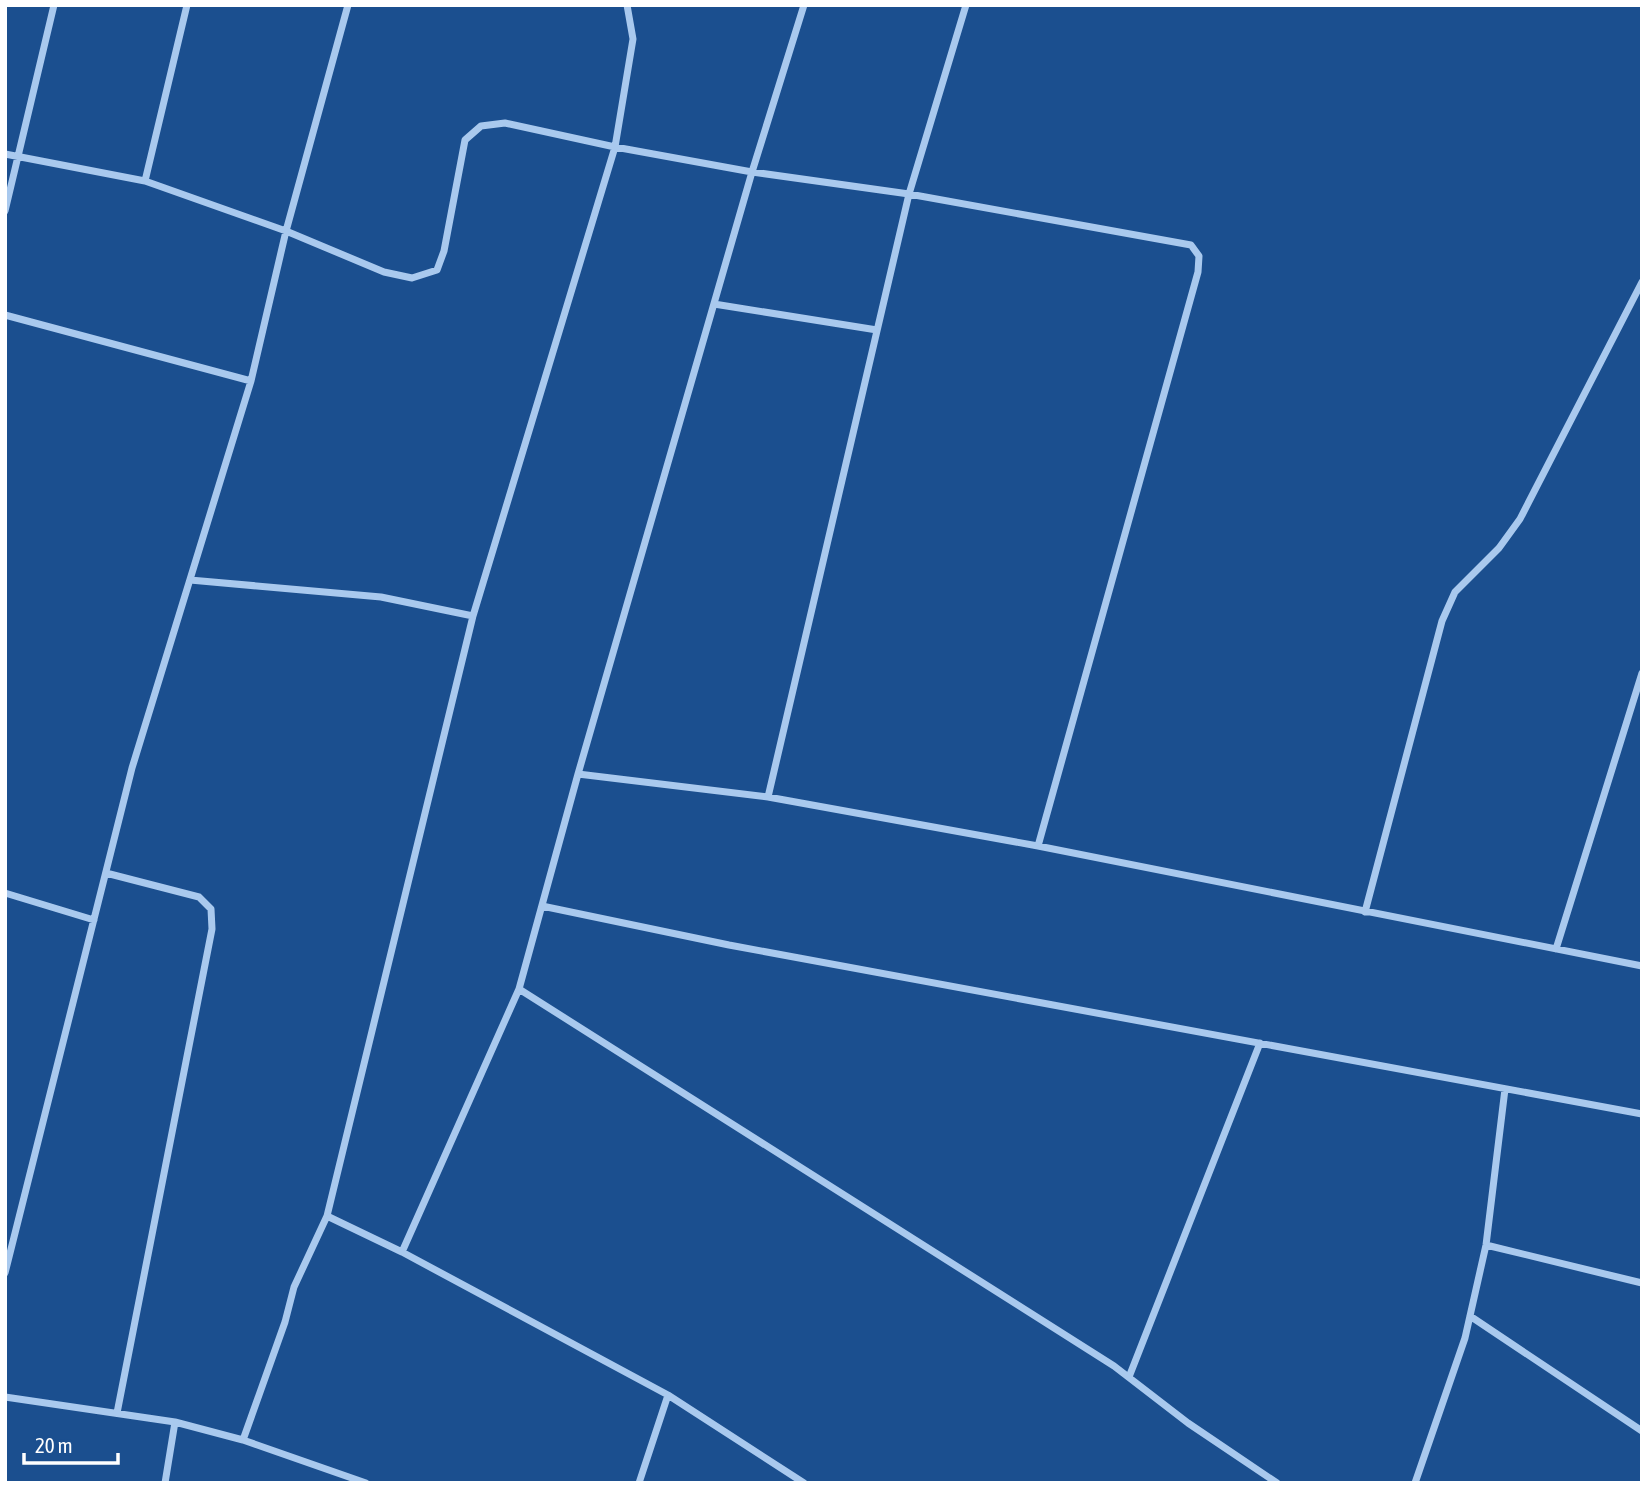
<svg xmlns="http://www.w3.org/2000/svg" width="1647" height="1488" viewBox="0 0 1647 1488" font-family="'Asap Condensed',sans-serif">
<rect width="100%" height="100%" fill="#1b4f8f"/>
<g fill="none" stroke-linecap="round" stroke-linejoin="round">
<!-- minor -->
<path stroke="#a9c9ee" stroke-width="7" d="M5,154L145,181L286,231L384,272L412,278L437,270L444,251L465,140L481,126L505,123L615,147L752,172L909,194L1191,245L1199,256L1198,272L1038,846
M145,181L187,5
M5,211L54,5
M714,304L877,330
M5,315L251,381
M190,580L381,597L473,616
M578,774L768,797L1038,846L1642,966
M768,797L909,194L966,5
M106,873L199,897L211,909L212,929L117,1413
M5,893L94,920
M542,906L729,945L1642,1114
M1365,912L1442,621L1455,592L1499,548L1520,519L1642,282
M1556,949L1642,673
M519,989L1114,1366L1188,1423L1277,1483
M327,1216L402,1252L668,1395L804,1483
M1486,1245L1642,1283
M402,1252L519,989L578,774L752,172L804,5
M5,1273L132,768L251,381L286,231L348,5
M1470,1316L1642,1431
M1129,1377L1260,1043
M5,1397L175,1422L243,1440L366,1483
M243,1440L285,1322L294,1287L327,1216L473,616L615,147L633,39L627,5
M165,1483L175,1422
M639,1483L668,1395
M1415,1483L1465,1338L1486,1245L1505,1089"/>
</g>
<!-- border -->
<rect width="1647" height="1488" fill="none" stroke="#ffffff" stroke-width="14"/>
<!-- scale -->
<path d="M24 1453v10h94v-10" fill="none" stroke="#ffffff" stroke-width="3.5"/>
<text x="35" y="1453" font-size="21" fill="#ffffff" stroke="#1b4f8f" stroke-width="5" paint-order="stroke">20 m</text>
</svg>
